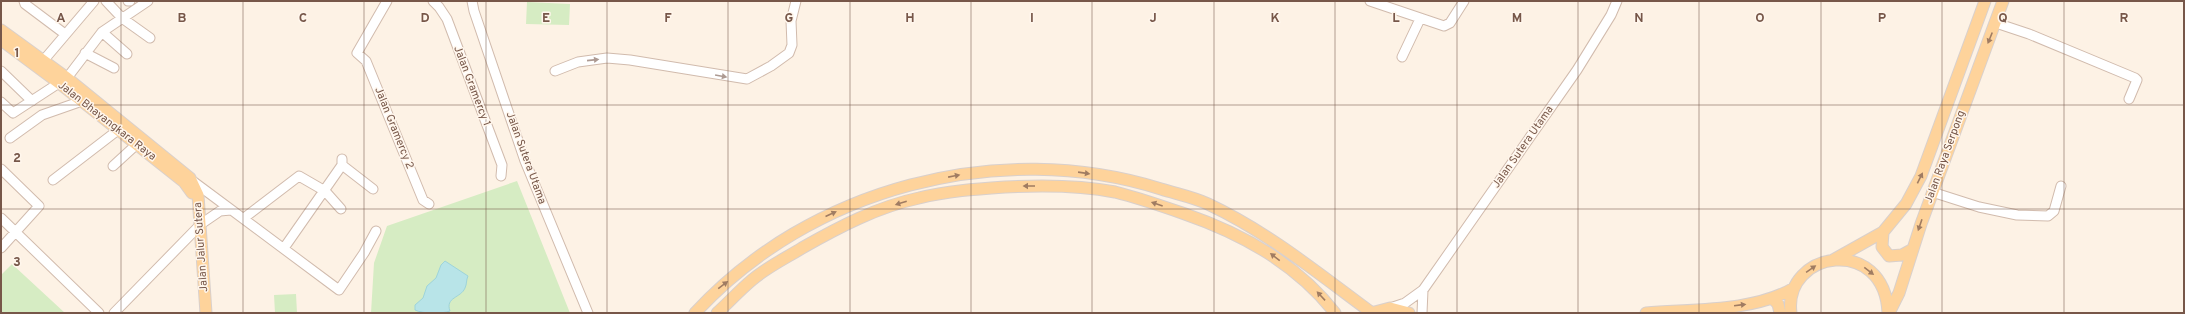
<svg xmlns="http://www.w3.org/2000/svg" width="2185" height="314" viewBox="0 0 2185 314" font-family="Overpass,sans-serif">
<rect width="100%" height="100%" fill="#fdf2e5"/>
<!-- green -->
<path fill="#d6ecc3" d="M527,2L570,4L569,25L526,24Z
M517,181L570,313H371L374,263L387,226Z
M12,264L65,313H1V275Z
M296,294L297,313H275L274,295Z"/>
<!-- water -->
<path fill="#b8e4e8" stroke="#9ed4da" d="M445,261L468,276C466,280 467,284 465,288C461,298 445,297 450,311C442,314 423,314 415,310V305L423,298L427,286L436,278L441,265Z"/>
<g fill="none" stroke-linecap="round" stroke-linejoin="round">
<!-- minor casing -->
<g stroke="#d1bbad" stroke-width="11">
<path id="minor" d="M24,1L25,4L65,34
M106,1L122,18L150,38
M128,1H130
M387,1L357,53L366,61L423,200L429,204
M433,1L439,7L447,19L502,165L501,176
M472,1L474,11L525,161L588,313
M1370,1L1444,26L1450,23L1464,1
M1996,23L2029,34L2135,78L2137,80L2129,99
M102,32L127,54
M85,53L114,68
M1402,57L1420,19
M43,61L94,1
M1,71L32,101
M555,71L578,62L607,58L630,60L747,79L771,66L789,53L792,45L791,21L796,1
M67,78L102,32L148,1
M1,102L13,113L59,83
M10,138L42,115L82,101
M342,165L373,189
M113,166L137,144
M1,169L39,206L1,248
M53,180L118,130
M194,182L339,290L364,253L376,231
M1932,192L1979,207L2017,215L2048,216L2054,211L2061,186
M1,218L99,313
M244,218L299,176L325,191L341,209
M284,248L342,165V159
M1390,308L1405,303L1423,290L1577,70L1611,15L1617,1
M114,313L201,224L220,211L231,210
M1422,313L1423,290"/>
</g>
<!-- major casing -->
<g stroke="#d9d0cc" stroke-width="13">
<path id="major" d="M1,30L67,78L190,178L198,195L206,313
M1,40L59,83L184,182L192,193
M1883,232L1882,247L1889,256L1902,255L1913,249
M1833,260L1883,232L1906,204L1921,176L1985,1
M1772,298L1778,304L1780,313
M695,313C810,188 999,138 1161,189C1177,194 1193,197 1208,204C1268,232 1319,274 1372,313
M717,313C729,302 740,290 752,280C767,267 786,258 802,248C839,227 877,207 919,198C947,191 976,189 1005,187C1041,185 1079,185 1115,192C1139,198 1162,206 1185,214C1243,234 1297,264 1335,313
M1371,313L1390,308L1409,313
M1646,313C1693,309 1753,312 1794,288
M1791,313C1783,250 1885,235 1888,313
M1889,313L1899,293L1921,224L2003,1"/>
</g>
<!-- minor -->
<use href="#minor" stroke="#fff" stroke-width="9"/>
<!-- major -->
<use href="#major" stroke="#fed39b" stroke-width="11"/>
</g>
<!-- one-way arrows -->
<defs><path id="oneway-solid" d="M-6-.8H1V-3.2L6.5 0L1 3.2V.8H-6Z"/></defs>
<g fill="#a07c62">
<use href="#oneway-solid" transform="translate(1990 38) rotate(112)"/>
<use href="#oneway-solid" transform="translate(1084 173) rotate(8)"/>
<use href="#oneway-solid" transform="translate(954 176) rotate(-11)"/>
<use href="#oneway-solid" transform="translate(1920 178) rotate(-64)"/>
<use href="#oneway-solid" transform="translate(1029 186) rotate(180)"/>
<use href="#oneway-solid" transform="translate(901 203) rotate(163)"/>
<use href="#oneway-solid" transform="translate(1157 204) rotate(-161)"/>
<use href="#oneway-solid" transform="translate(831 214) rotate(-24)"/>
<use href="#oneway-solid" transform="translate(1920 225) rotate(109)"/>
<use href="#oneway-solid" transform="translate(1275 257) rotate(-142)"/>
<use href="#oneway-solid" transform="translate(1811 269) rotate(-35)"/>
<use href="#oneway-solid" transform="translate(1869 271) rotate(38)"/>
<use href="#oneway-solid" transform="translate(723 285) rotate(-37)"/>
<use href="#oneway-solid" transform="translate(1321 296) rotate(-133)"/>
<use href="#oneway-solid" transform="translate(1740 305) rotate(-7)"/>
</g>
<g fill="#ad9a92">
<use href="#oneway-solid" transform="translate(593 60) rotate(-6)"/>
<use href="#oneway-solid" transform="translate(721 76) rotate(10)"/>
</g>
<!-- grid -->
<path fill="none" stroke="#775749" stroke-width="1" stroke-opacity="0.55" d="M121,1V313M243,1V313M364,1V313M486,1V313M607,1V313M728,1V313M850,1V313M971,1V313M1092,1V313M1214,1V313M1335,1V313M1457,1V313M1578,1V313M1699,1V313M1821,1V313M1942,1V313M2064,1V313M1,105H2184M1,209H2184"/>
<g text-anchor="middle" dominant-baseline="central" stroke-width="3" stroke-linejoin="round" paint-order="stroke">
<!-- street labels -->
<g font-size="11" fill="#775749" stroke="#fff6ec">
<text transform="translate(472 86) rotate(69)">Jalan Gramercy 1</text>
<text transform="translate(107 121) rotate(38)">Jalan Bhayangkara Raya</text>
<text transform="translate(394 128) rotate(68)">Jalan Gramercy 2</text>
<text transform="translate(1523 147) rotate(-55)">Jalan Sutera Utama</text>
<text transform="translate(1945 157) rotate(-70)">Jalan Raya Serpong</text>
<text transform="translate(526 158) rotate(70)">Jalan Sutera Utama</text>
<text transform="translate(201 247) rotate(-94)">Jalan Jalur Sutera</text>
</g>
</g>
<g font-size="13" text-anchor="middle" font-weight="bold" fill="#775749" stroke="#fff6ec" stroke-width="3" stroke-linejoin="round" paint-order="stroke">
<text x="61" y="22">A</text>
<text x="182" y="22">B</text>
<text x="303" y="22">C</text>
<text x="425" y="22">D</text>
<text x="546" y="22">E</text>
<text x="668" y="22">F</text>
<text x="789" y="22">G</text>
<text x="910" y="22">H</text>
<text x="1032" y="22">I</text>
<text x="1153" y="22">J</text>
<text x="1275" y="22">K</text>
<text x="1396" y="22">L</text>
<text x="1517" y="22">M</text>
<text x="1639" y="22">N</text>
<text x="1760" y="22">O</text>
<text x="1882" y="22">P</text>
<text x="2003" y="22">Q</text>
<text x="2124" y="22">R</text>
<text x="17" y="57">1</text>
<text x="17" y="162">2</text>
<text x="17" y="266">3</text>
</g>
<!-- border -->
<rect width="2185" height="314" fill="none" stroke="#775749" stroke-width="4"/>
</svg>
